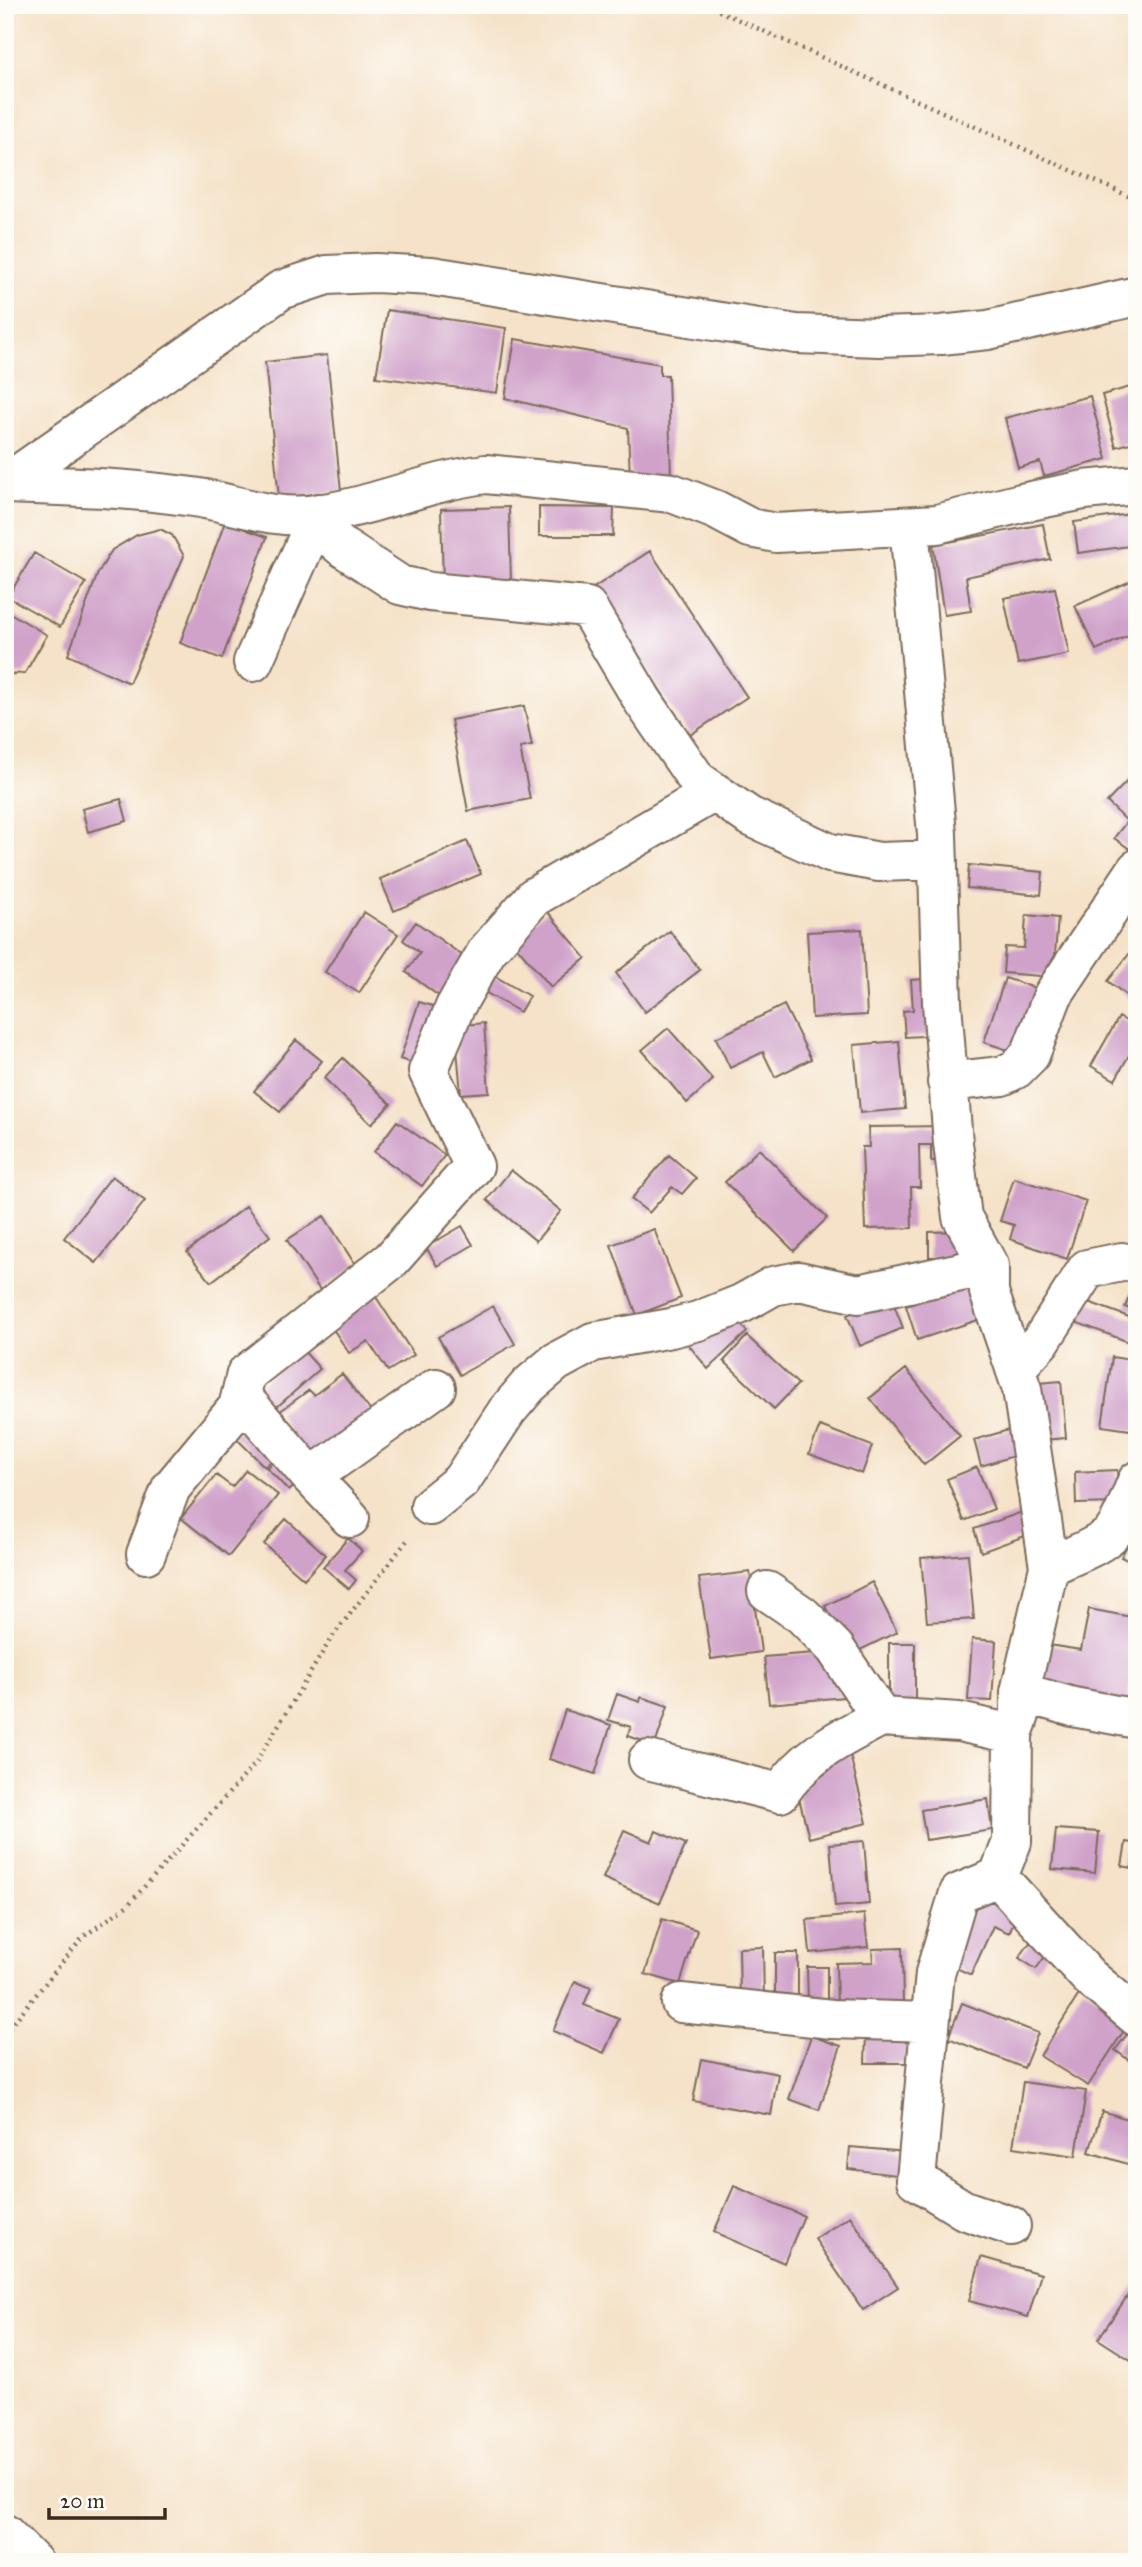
<svg xmlns="http://www.w3.org/2000/svg" width="1142" height="2567" viewBox="0 0 1142 2567" font-family="'IM FELL Great Primer',serif">
<rect width="100%" height="100%" fill="#fdfcf7"/>
<filter id="ink" filterUnits="userSpaceOnUse"><feTurbulence type="fractalNoise" baseFrequency=".0143" numOctaves="2"/><feDisplacementMap in="SourceGraphic" scale="14" xChannelSelector="R" yChannelSelector="G"/><feConvolveMatrix kernelMatrix="1 2 1 2 8 2 1 2 1" color-interpolation-filters="sRGB"/></filter>
<filter id="wash" filterUnits="userSpaceOnUse"><feTurbulence type="fractalNoise" baseFrequency=".00686" numOctaves="4" result="noise"/><feDisplacementMap in="SourceGraphic" scale="28" xChannelSelector="R" yChannelSelector="G"/><feGaussianBlur stdDeviation="1.57" result="paint"/><feColorMatrix in="noise" values="0 0 0 0 0 0 0 0 0 0 0 0 0 0 0 0 0 1.4 0 .05"/><feComposite in="paint" operator="in"/></filter>
<g filter="url(#wash)">
<rect width="100%" height="100%" fill="#f5e2c8"/>
<g id="blocks">
<!-- building -->
<path fill="#d0a2ca" d="M387,310L506,328L497,393L376,377Z
M515,339L660,364V375H668L671,478L630,479L628,428L505,398Z
M327,355L341,491L279,498L265,362Z
M1137,385V441L1116,447L1102,395Z
M1090,396L1107,459L1044,476L1040,462L1018,468L1005,418Z
M509,507L511,582L443,584L441,509Z
M539,507L614,508L613,536H539Z
M1137,513V545L1078,553L1074,522Z
M225,522L267,537L222,659L180,643Z
M1043,524L1050,559L966,577L971,611L944,615L933,545Z
M160,529L172,535L184,556L129,683L68,655L98,573L112,550L137,535Z
M650,551L747,697L690,735L592,589Z
M34,553L86,583L60,627L8,597Z
M1137,578V632L1096,650L1075,606Z
M1055,588L1069,654L1018,664L1004,598Z
M5,610L47,635L25,673L5,675Z
M524,706L532,746L520,748L530,799L468,811L451,720Z
M1137,771V854L1114,838L1127,821L1107,802Z
M121,799L127,821L88,832L82,809Z
M467,841L481,874L394,911L380,879Z
M969,865L1043,872L1041,895L967,888Z
M547,911L586,958L551,987L511,940Z
M364,912L398,934L359,993L325,972Z
M1026,915L1058,918L1053,977L1003,973L1005,947L1024,948Z
M416,922L471,962L443,999L406,972L420,953L403,940Z
M862,929L867,1015L812,1018L807,932Z
M670,931L700,970L645,1012L616,973Z
M1137,944V1004L1108,981Z
M493,975L529,996L520,1012L483,991Z
M936,978L941,1035L905,1037L903,1011L913,1010L911,980Z
M1005,978L1041,990L1020,1054L984,1042Z
M419,1002L440,1008L422,1066L400,1059Z
M784,1005L811,1059L775,1077L763,1052L730,1068L716,1038Z
M1119,1017L1137,1027V1041L1115,1080L1091,1066Z
M484,1023L489,1092L461,1094L455,1026Z
M668,1028L713,1080L687,1103L642,1050Z
M296,1040L322,1061L280,1112L254,1091Z
M899,1041L905,1109L860,1113L854,1045Z
M343,1058L391,1104L371,1124L324,1078Z
M397,1121L445,1155L422,1186L374,1152Z
M948,1126V1161H931V1145H919L920,1187H911L912,1228L865,1229L862,1147H869L868,1127Z
M759,1149L827,1218L794,1251L725,1182Z
M669,1155L696,1178L682,1194L672,1187L649,1213L631,1199Z
M511,1170L561,1211L536,1241L487,1200Z
M112,1176L145,1201L96,1263L64,1238Z
M1014,1178L1086,1201L1067,1259L1010,1239L1014,1225L1000,1221Z
M246,1206L270,1236L211,1282L187,1252Z
M324,1216L356,1266L320,1290L287,1240Z
M462,1226L473,1245L437,1266L426,1247Z
M654,1229L681,1298L637,1315L611,1245Z
M960,1231V1257H929V1232Z
M1137,1279V1312L1125,1307Z
M974,1284L984,1318L917,1340L906,1306Z
M374,1294L414,1355L388,1371L368,1341L349,1353L329,1323Z
M891,1297L903,1328L860,1346L847,1315Z
M1083,1300L1137,1320V1345L1075,1322Z
M493,1306L515,1344L460,1375L438,1337Z
M736,1318L747,1332L708,1369L684,1339Z
M747,1336L798,1384L774,1409L724,1361Z
M302,1349L320,1369L269,1414L251,1393Z
M1112,1357L1137,1361V1431L1102,1426Z
M906,1369L960,1436L924,1465L870,1398Z
M342,1374L376,1418L307,1470L279,1412L309,1390L314,1395Z
M1061,1381L1066,1438L1044,1440L1039,1383Z
M249,1420L280,1451L265,1467L233,1435Z
M820,1426L872,1446L862,1474L809,1454Z
M1012,1429L1020,1454L981,1466L974,1440Z
M281,1455L303,1478L289,1491L267,1468Z
M977,1467L994,1509L964,1521L947,1479Z
M246,1470L278,1495L229,1556L181,1518L216,1475L232,1487Z
M1117,1470L1119,1503L1076,1504L1075,1472Z
M1025,1511L1033,1533L981,1552L974,1529Z
M286,1519L326,1555L304,1579L264,1544Z
M1137,1526V1565L1121,1557Z
M348,1538L362,1551L345,1570L356,1580L349,1589L323,1567Z
M968,1554L974,1619L927,1622L921,1558Z
M750,1572L761,1652L711,1659L699,1578Z
M872,1582L897,1632L850,1655L825,1606Z
M1089,1609L1137,1618V1649L1126,1706L1040,1683L1048,1645L1081,1650Z
M972,1639L996,1641L992,1701L968,1700Z
M889,1643H915V1706H889Z
M827,1652L842,1673L844,1697L769,1704L764,1657Z
M617,1694L640,1702L641,1697L668,1706L655,1745L628,1736L631,1727L608,1720Z
M565,1710L611,1725L595,1774L549,1759Z
M850,1755L867,1823L809,1838L798,1794L830,1760Z
M988,1799L992,1830L926,1840L921,1810Z
M1056,1829L1099,1832L1095,1873L1052,1869Z
M624,1830L651,1842L656,1831L686,1844L660,1903L603,1878Z
M864,1841L869,1904L835,1907L830,1844Z
M1126,1842L1137,1844V1869L1122,1866Z
M981,1892L1019,1909L1009,1933L993,1926L971,1975L950,1965Z
M864,1914L868,1947L810,1953L807,1920Z
M662,1919L697,1930L680,1984L645,1974Z
M1031,1941L1048,1952L1036,1969L1019,1958Z
M763,1947L764,2002H740L739,1948Z
M902,1948L903,2007L837,2009L836,1963L873,1962L872,1949Z
M775,1953H798V2000H775Z
M807,1967H827V2002H808Z
M575,1981L591,1988L584,2005L619,2019L604,2053L553,2031Z
M1083,1988L1132,2018L1088,2086L1040,2056Z
M962,2003L1038,2033L1024,2068L948,2038Z
M1132,2028L1137,2031V2066L1115,2050Z
M866,2033L917,2034V2063H865Z
M811,2036L841,2046L819,2110L789,2099Z
M701,2059L778,2074L771,2115L693,2101Z
M1023,2082L1086,2091L1076,2156L1013,2147Z
M1102,2111L1137,2122V2167L1089,2152Z
M850,2147L906,2152L904,2176L848,2169Z
M734,2186L804,2216L784,2263L714,2232Z
M850,2216L898,2287L863,2310L815,2239Z
M981,2257L1041,2274L1028,2317L969,2301Z
M1137,2282V2364L1098,2339Z"/>
</g>
</g>
<g filter="url(#ink)">
<use href="#blocks" fill-opacity="0" stroke="#7c6a5a" stroke-width="2"/>
<g fill="none" stroke-linecap="round" stroke-linejoin="round">
<!-- minor casing -->
<g stroke="#7c6a5a" stroke-width="42">
<path id="minor" d="M5,484L281,290L327,275L375,273L432,276L796,334L879,337L941,335L988,330L1137,296
M5,484C68,486 130,488 193,497C230,502 271,519 309,515C370,509 425,481 486,474L672,493L716,510L750,528L776,533L937,524L1021,503L1084,490L1137,485
M319,513L322,530L342,547L400,585L430,592L587,607L643,701L697,780L749,816L830,853L879,862L938,860
M909,526L937,834L942,1003L953,1143L962,1217L989,1266V1292L1022,1389L1049,1567L1020,1692V1715L1013,1734L1012,1842L998,1877L1089,1977L1137,2017
M253,662L319,513
M947,1082L1002,1076L1016,1069L1030,1055L1053,995L1137,869
M1015,1369L1041,1341L1087,1269L1122,1262
M241,1396L311,1477L436,1388
M311,1477L350,1518
M430,1506L461,1481L507,1411L529,1385L556,1362L593,1342L671,1328L698,1321L741,1304L773,1286L799,1281L858,1294L989,1266
M146,1554L171,1488L238,1407L246,1374L391,1260L474,1166L428,1071L455,1007L487,951L534,897L714,792
M1049,1567C1067,1557 1100,1547 1113,1532C1124,1518 1130,1497 1137,1481
M767,1591L802,1615L835,1648L881,1717L959,1722L1013,1734
M1020,1692L1073,1707L1137,1719
M648,1760L780,1793C806,1754 841,1738 881,1717
M998,1877L959,1893L935,1973L916,2180L964,2210L1011,2226
M681,2003L832,2019L929,2022
M5,2534L33,2562"/>
</g>
<!-- path -->
<path stroke="#7c6a5a" stroke-width="4.5" stroke-dasharray="2 5" stroke-linecap="butt" d="M706,5L1137,200
M5,2033L83,1937L128,1905L255,1764L332,1637L409,1538"/>
<!-- minor -->
<use href="#minor" stroke="#fff" stroke-width="38"/>
</g>
</g>
<!-- margin -->
<rect width="1142" height="2567" fill="none" stroke="#fdfcf7" stroke-width="28"/>
<!-- scale -->
<path d="M49 2508v10h116v-10" fill="none" stroke="#3b2a1e" stroke-width="3.5"/>
<text x="60" y="2508" font-size="21" fill="#3b2a1e" stroke="#fdfcf7" stroke-width="5" paint-order="stroke">20 m</text>
</svg>
